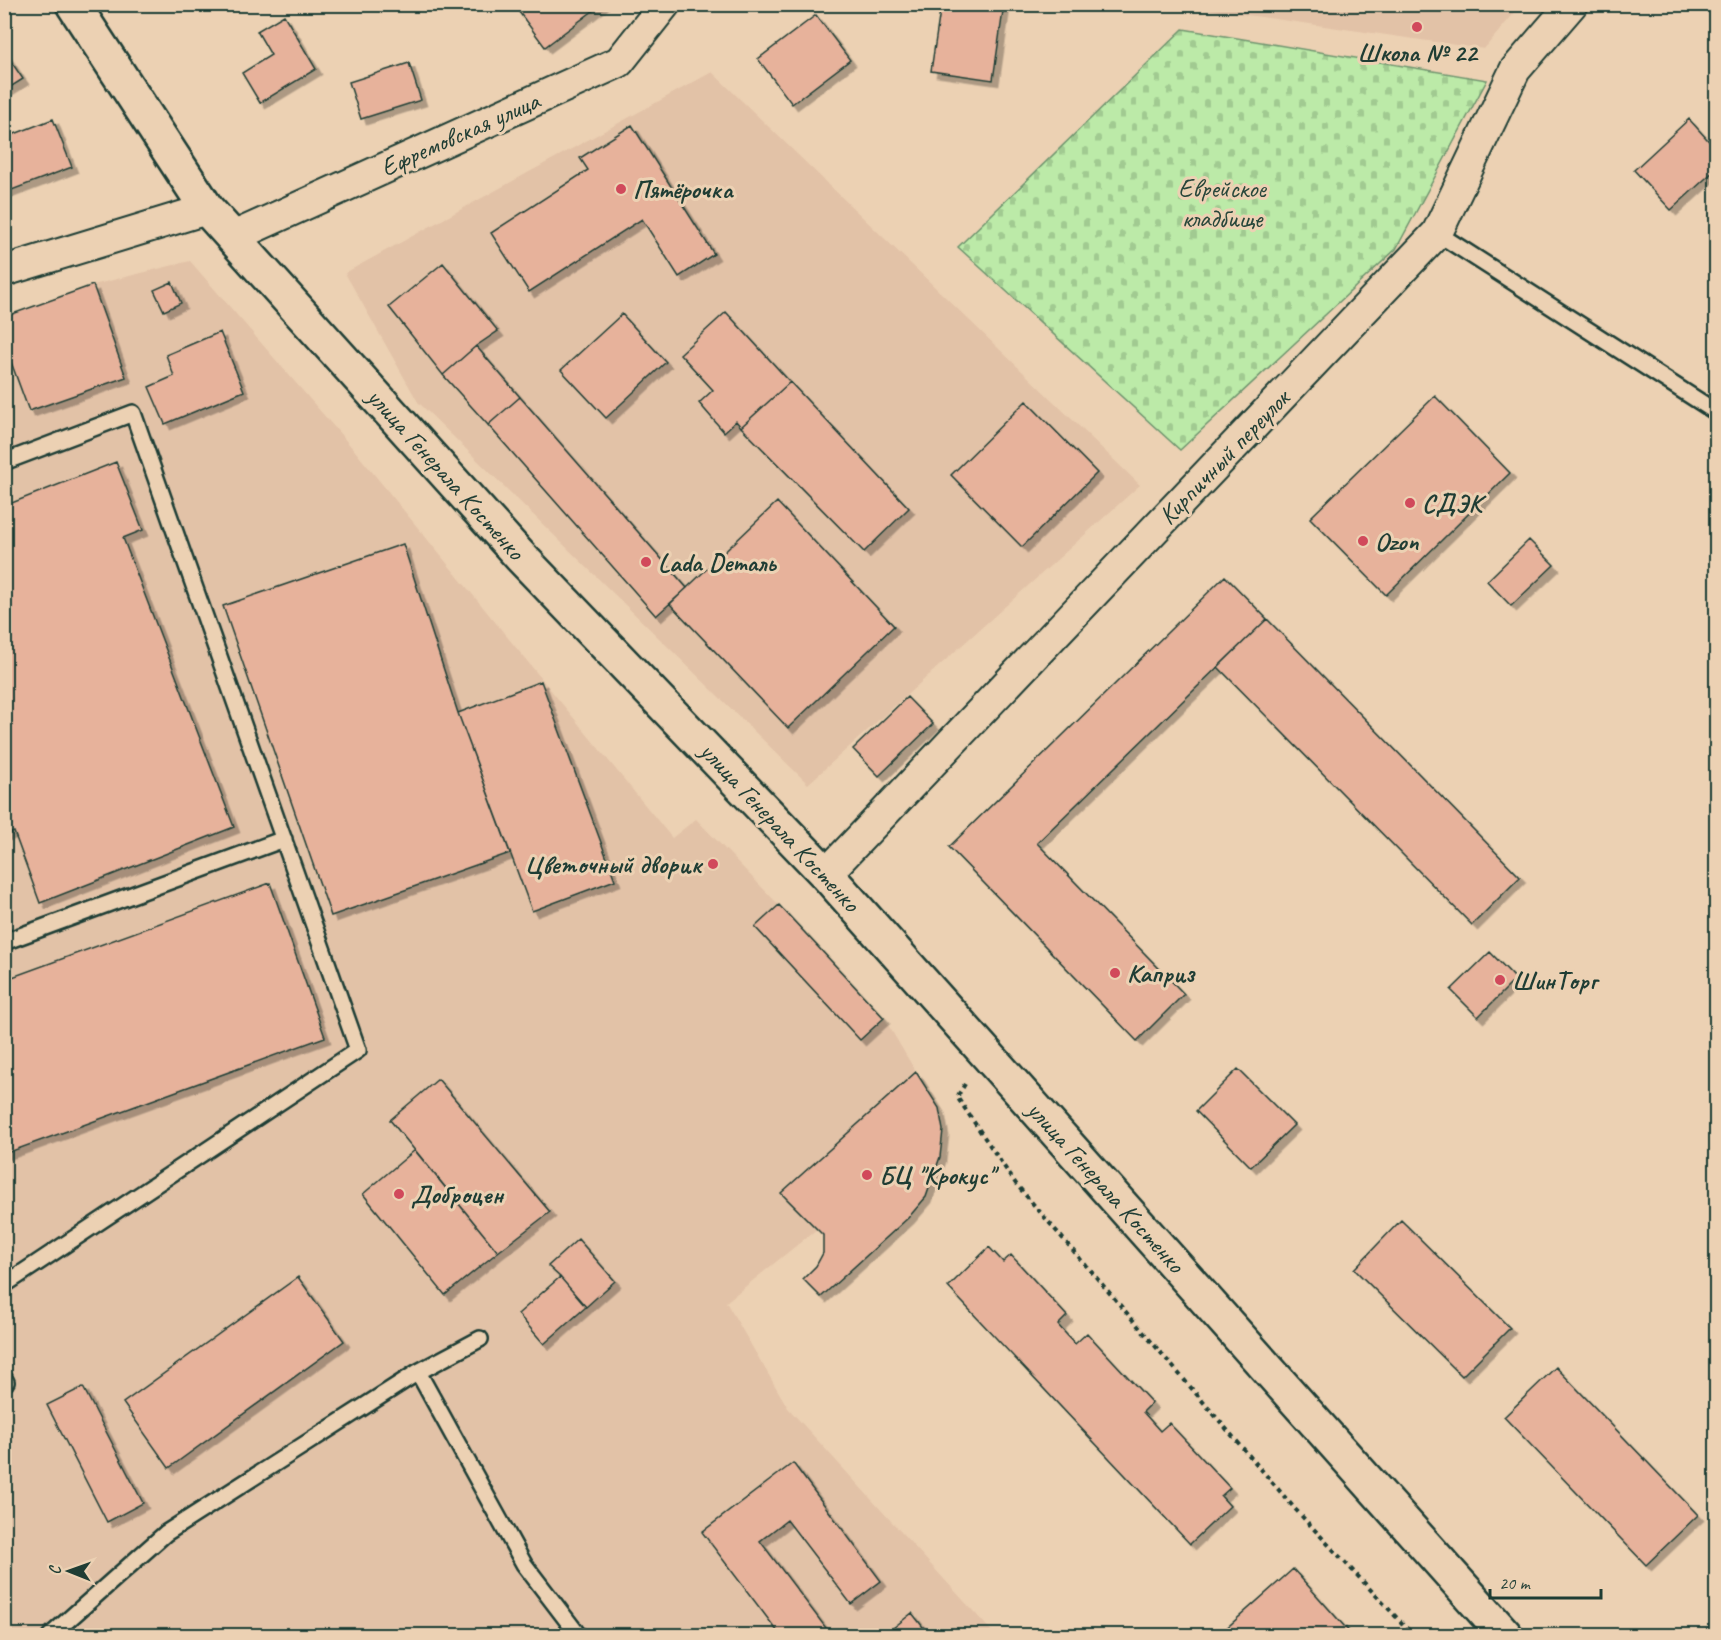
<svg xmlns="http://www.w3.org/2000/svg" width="1721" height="1640" viewBox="0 0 1721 1640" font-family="Caveat,sans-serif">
<defs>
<pattern id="cemetery-stones" width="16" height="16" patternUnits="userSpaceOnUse" patternTransform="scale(1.5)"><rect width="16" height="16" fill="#bceaa8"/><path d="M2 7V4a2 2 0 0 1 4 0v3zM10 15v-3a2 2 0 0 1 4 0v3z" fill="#a1ca91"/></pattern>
<filter id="shadow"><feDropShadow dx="5.5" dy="5.5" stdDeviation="0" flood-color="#0004"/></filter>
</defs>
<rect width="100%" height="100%" fill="#ecd1b3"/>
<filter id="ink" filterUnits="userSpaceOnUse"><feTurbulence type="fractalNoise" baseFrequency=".0167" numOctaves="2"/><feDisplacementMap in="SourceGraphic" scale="12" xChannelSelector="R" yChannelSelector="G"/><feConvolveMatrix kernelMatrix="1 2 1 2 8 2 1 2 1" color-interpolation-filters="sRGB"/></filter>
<g filter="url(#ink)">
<!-- built -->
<path fill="#e2c2a7" d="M1177,5H1521L1484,49Z
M712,72L1140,485L808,784L418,402L345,273Z
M190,261L355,451L672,838L696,819L779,905L884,1018L916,1072L781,1193L817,1229L726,1302L788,1408L995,1635H5L4,317L93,285Z"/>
<!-- cemetery -->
<path fill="url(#cemetery-stones)" stroke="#6e946e" stroke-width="1.5" d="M1183,29L1487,80L1396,249L1180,450L958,247Z"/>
<!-- building -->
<path fill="#e7b29b" stroke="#1f3d34" stroke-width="1.5" filter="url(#shadow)" d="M513,4H602L545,47Z
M941,4H1004L993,80L931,71Z
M284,15L316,69L260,103L242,73L271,55L257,31Z
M816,15L850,60L792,104L758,59Z
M4,51L23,79L4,91Z
M409,63L421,100L361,119L349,82Z
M53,119L72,167L4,193V138Z
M1689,119L1716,149V169L1671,210L1634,170Z
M632,125L714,254L679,277L642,219L529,292L491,233L588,170L580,158Z
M443,263L498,331L476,346L443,375L389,307Z
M172,282L181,303L164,311L154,290Z
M93,285L126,377L29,411L4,343V317Z
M726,312L790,382L741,427L736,421L724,432L699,403L713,390L680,354Z
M622,314L666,362L606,418L561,370Z
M220,332L244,391L165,424L149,387L174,376L166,355Z
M476,346L520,397L488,425L443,375Z
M790,382L909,508L864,552L741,427Z
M1435,396L1510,473L1386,595L1310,518Z
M520,397L687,588L656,616L488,425Z
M1026,401L1097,473L1022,547L951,475Z
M116,462L143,530L123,538L234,827L40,903L14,832L4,835V506Z
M777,502L894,626L788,728L670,604Z
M1529,540L1554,565L1511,606L1487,581Z
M403,544L458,713L510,853L331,916L223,606Z
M1225,576L1267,619L1037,843L1184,994L1137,1041L949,847Z
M1267,619L1520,877L1472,925L1218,667Z
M541,681L615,880L532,911L458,713Z
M907,697L933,724L879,776L853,749Z
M270,883L325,1037L4,1154V980Z
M779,905L884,1018L860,1040L755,927Z
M1490,952L1516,979L1478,1017L1451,990Z
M1238,1069L1294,1125L1251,1167L1196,1111Z
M916,1072L939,1108L943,1130L940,1157L926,1197L908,1218L821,1297L803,1279L816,1266L823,1253V1235L781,1193Z
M438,1079L550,1212L498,1252L390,1120Z
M415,1150L498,1252L445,1295L363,1194Z
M1401,1220L1510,1328L1462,1376L1354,1269Z
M578,1239L615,1281L586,1307L560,1277L548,1266Z
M989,1247L1003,1262L1011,1255L1067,1316L1058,1325L1075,1344L1087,1333L1152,1403L1143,1412L1160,1431L1169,1423L1230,1488L1221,1496L1230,1506L1190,1544L948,1287Z
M298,1277L344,1341L169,1468L123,1403Z
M560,1277L586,1307L544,1344L518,1314Z
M1556,1367L1698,1515L1646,1565L1504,1417Z
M83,1387L143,1503L107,1522L47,1405Z
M793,1463L881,1581L851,1604L787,1520L760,1541L826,1628L816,1636H781L702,1532Z
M1293,1569L1353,1636H1223L1221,1633Z
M912,1613L930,1636H883Z"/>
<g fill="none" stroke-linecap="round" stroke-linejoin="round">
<!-- lane casing -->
<g stroke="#1f3d34" stroke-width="20">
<path id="lane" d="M1437,233L1716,412
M4,462L133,413L358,1050L4,1285
M4,942L284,839
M418,1372L524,1564L579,1636
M4,1378L6,1382L4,1383
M50,1636L166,1533L418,1372L480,1339"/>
</g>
<!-- street casing -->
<g stroke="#1f3d34" stroke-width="34">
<path id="street" d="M233,237L619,62L665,4
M4,271L207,209
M826,874L1437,233L1515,70L1572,4"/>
</g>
<!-- secondary casing -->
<g stroke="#1f3d34" stroke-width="38">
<path id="secondary" d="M73,4L207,209L520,556L826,874L1506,1636"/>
</g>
<!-- path -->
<path stroke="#1f3d34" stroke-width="4" stroke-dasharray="4.5 4.5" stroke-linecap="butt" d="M965,1084L957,1097L1016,1184L1296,1510L1414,1636"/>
<!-- lane -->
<use href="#lane" stroke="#ecd1b3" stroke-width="15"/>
<!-- street -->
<use href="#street" stroke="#ecd1b3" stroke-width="30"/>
<!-- secondary -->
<use href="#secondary" stroke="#ecd1b3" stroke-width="33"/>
</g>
</g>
<!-- markers -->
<g fill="#d1495b" stroke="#ecd1b3" stroke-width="2">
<circle cx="1417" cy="27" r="6"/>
<circle cx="621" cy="189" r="6"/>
<circle cx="1410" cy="503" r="6"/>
<circle cx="1363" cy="541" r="6"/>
<circle cx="646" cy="562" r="6"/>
<circle cx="713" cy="864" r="6"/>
<circle cx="1115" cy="973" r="6"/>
<circle cx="1500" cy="980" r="6"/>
<circle cx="867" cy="1175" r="6"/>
<circle cx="399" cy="1194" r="6"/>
</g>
<g text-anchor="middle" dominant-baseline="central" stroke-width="6" stroke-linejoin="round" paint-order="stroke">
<!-- poi labels -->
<g font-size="26" font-weight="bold" fill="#1f3d34" stroke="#ecd1b3" text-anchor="start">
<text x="1417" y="52" text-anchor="middle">Школа № 22</text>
<text x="633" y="189">Пятёрочка</text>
<text x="1422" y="503">СДЭК</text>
<text x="1375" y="541">Ozon</text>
<text x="658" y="562">Lada Dеталь</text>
<text x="701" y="864" text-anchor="end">Цветочный дворик</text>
<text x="1127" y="973">Каприз</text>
<text x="1512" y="980">ШинТорг</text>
<text x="879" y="1175">БЦ "Крокус"</text>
<text x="411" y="1194">Доброцен</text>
</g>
<!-- street labels -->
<g font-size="26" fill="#1f3d34" stroke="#ecd1b3">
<text transform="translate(460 134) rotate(-24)">Ефремовская улица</text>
<text transform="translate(1224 457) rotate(-46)">Кирпичный переулок</text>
<text transform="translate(446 474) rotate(48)">улица Генерала Костенко</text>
<text transform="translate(780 827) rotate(47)">улица Генерала Костенко</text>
<text transform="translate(1106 1187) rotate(48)">улица Генерала Костенко</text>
</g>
<!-- park labels -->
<g font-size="26" fill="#27463a" stroke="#ecd1b3">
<text x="1222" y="188">Еврейское<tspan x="1222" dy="30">кладбище</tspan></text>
</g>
</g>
<!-- margin -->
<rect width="1721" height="1640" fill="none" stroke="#ecd1b3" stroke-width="24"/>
<rect x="12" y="12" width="1697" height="1616" fill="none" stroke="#1f3d34" stroke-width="2" filter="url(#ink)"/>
<!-- north arrow -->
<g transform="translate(69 1571) rotate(271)" stroke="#ecd1b3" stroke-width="4.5" paint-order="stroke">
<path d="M0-4.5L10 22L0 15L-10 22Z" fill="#1f3d34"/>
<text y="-9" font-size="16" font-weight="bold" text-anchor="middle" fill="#1f3d34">С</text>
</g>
<!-- scale -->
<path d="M1490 1589v9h111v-9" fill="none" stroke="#1f3d34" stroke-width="3"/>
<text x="1499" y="1589" font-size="18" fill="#1f3d34" stroke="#ecd1b3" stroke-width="4.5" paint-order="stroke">20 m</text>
</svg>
